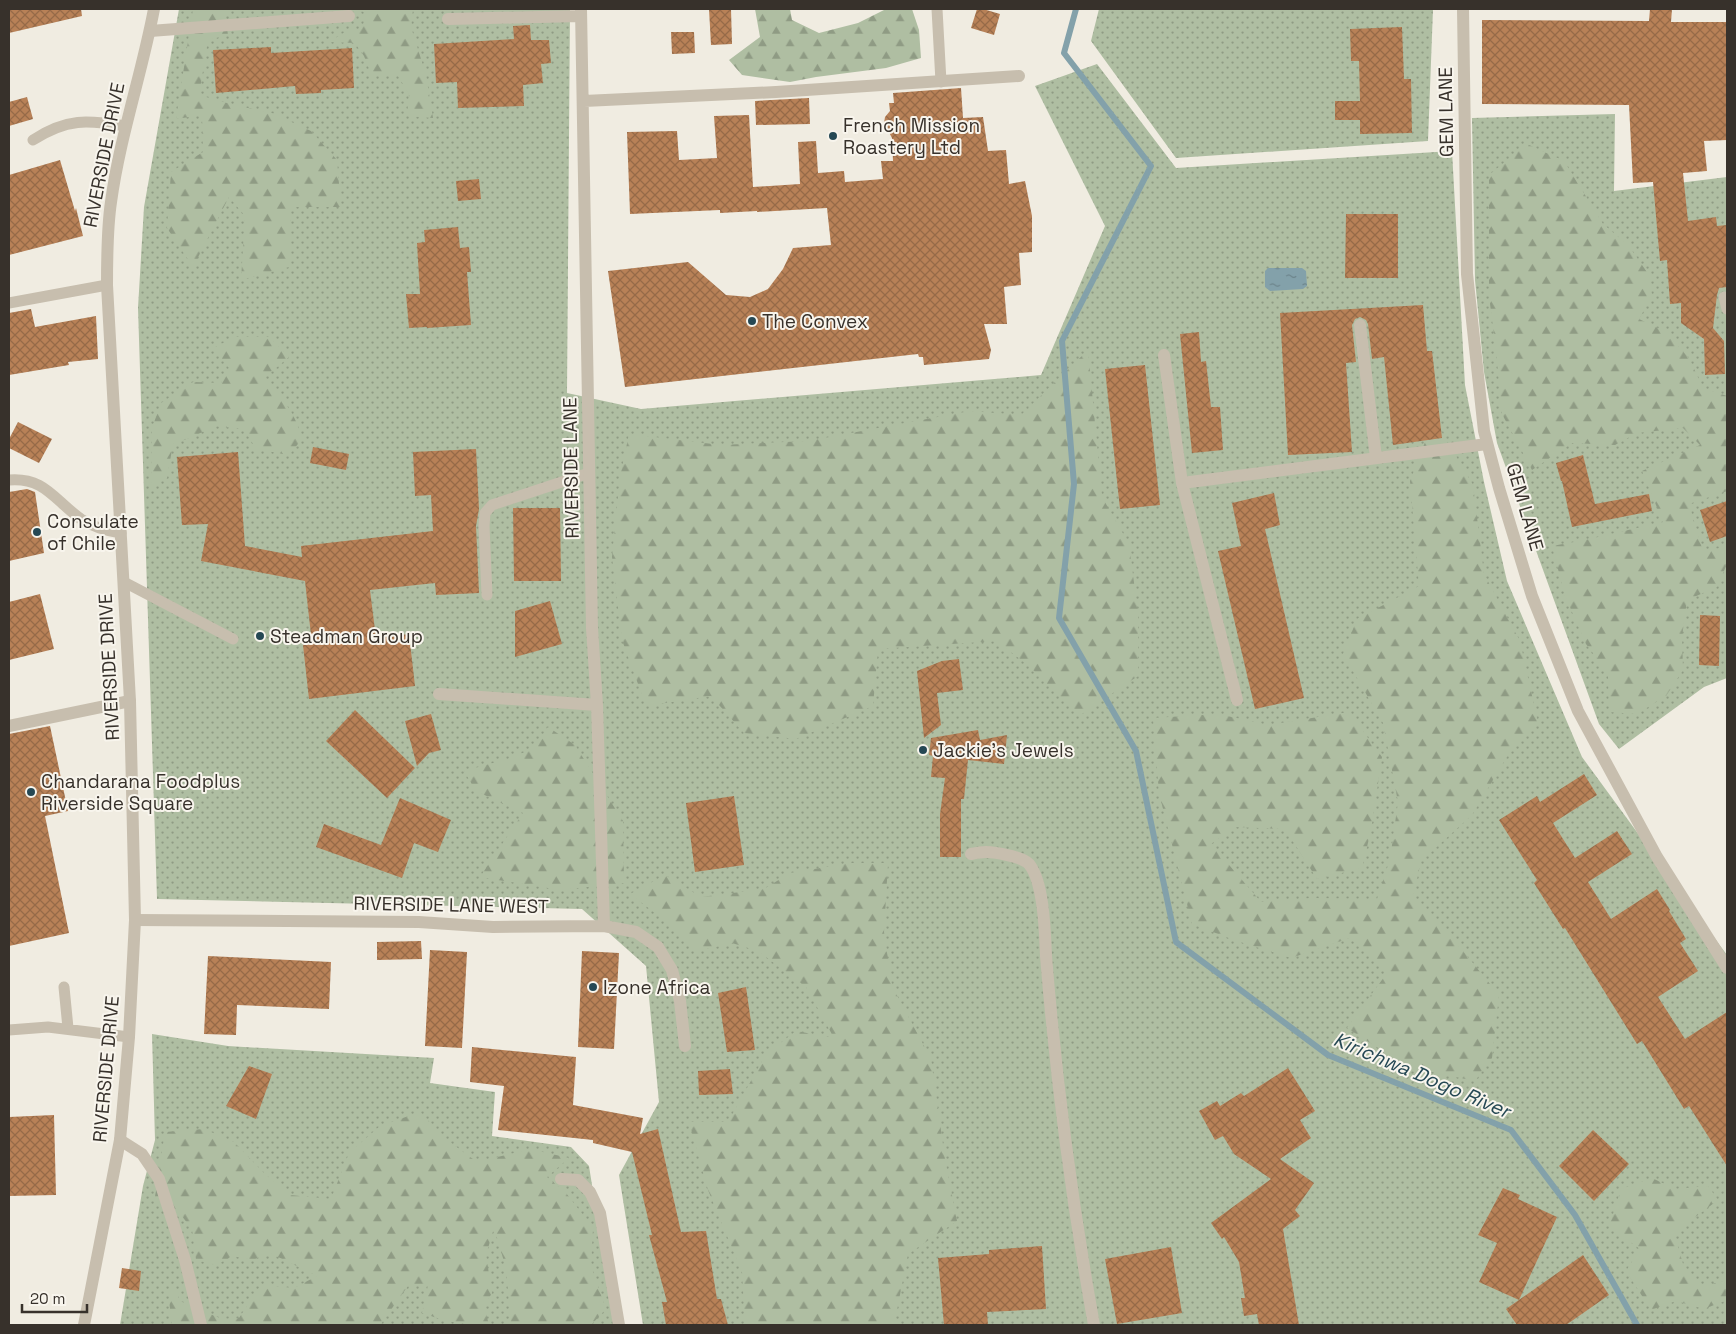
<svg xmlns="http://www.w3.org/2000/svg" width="1736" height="1334" viewBox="0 0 1736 1334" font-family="'Space Grotesk',sans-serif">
<defs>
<pattern id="green-dots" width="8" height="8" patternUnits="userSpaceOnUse" patternTransform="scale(1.25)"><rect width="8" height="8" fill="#afbea2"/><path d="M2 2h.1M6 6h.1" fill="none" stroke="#8f9b84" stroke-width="1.8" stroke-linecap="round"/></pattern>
<pattern id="forest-firs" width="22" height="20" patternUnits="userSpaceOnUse" patternTransform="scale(1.25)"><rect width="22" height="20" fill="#afbea2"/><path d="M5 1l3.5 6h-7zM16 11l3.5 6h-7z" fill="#8f9b84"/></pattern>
<pattern id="water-ripples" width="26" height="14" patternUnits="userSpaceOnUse" patternTransform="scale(1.25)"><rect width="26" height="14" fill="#83a1aa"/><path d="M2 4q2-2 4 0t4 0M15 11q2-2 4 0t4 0" fill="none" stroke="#6c848b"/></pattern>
<pattern id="building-cross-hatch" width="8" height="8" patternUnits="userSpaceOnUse" patternTransform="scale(1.25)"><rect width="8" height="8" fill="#b88157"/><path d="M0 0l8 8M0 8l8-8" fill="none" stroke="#966a48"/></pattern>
</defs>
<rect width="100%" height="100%" fill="#f0ece1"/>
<!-- green -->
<path fill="url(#green-dots)" d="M179,9H570L567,393L641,409L1041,375L1105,226L1035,86L1097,64L1176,168L1452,151L1465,385L1484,482L1507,581L1582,757L1727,955V1325H643L619,1175L659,1102L646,966L582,909L157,899L138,308L144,207Z
M1099,9H1433L1428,141L1176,158L1091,41Z
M1615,114L1614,191L1727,177V678L1704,687L1619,749L1599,724L1497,443L1484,372L1475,280L1472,118Z
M152,1034L228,1046L434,1058L430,1083L495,1092L492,1136L571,1147L589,1166L614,1325H120L143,1186L155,1140Z"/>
<!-- forest -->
<path fill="url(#forest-firs)" d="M193,9H224L228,35L208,40L199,95L234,105L272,113L311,131L337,160L341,207H291L289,267L241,280L245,216L229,197L193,267L167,228L171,172L203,152L202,115L176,119Z
M359,9H413L411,27L426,75L433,118L407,116L409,94L398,76H372L364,56L355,43L329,42L345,32L362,29L366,14Z
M755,9H790L792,20L819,33L858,23L886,9H912L919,30L921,58L886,68L816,77L790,82L742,75L729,60L760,37Z
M1527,144L1564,161L1603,224L1628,245L1649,275L1652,296L1639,319L1664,331L1689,358L1703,388L1727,396V491L1689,504L1703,551L1720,548L1727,549V564L1717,587L1687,600L1682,637L1683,670L1666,696L1637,714L1609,712L1608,673L1586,644L1565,596L1552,546L1585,540L1663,522L1642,471L1700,445L1683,428L1637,433L1615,445L1572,443L1532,470L1502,414L1496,350L1489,296V175Z
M235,337H269L289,357L263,379C282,398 295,411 302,439L289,455L256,449L244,429L215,426L190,438L173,444L167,478L151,487L152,428L161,403L193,382L221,383L229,368L213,348Z
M1088,350L1102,497L1129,544L1138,614V676L1079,716L1028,665L996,641L878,649L873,706L796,739L744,733L711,696L646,706L622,640L612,557L620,477L629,434L721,445L808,441L970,411L1021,415Z
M1434,419L1473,485L1484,574L1520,641L1538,723L1508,755L1472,815L1421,861L1413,897L1463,951L1499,995L1492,1058L1475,1081L1408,1067L1347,1028L1387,973L1350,938L1291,958L1234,940L1192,924L1159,793L1153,718L1218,714L1268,725L1349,712L1382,757L1371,830L1362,868L1317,879L1285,829L1234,827L1211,844L1261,902L1311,898L1377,899L1390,859L1398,802L1383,723L1343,654L1357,619L1419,586L1410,481Z
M548,727L575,745L623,821L624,883L560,890L480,877L523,813L476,791L464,771L511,758L534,748Z
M851,863H888L884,932L892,986L931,1059L945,1159L957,1221L908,1254L894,1325H745L742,1272L708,1190L689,1122H728L766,1054L796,1031L834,1038L806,987L758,951L732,943L698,951L663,919L630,894L665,875L701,897L764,889L790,873Z
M420,1112L447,1140L477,1162L530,1149L569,1158L547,1177L566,1193L593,1228L591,1266L606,1309L591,1325H511L506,1268L494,1228L486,1255L492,1293L484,1306L489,1325C463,1325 447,1322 422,1313L428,1285L408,1286L380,1325H172L169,1300L172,1282L180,1301L222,1319L239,1318L261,1285L294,1288L317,1276L270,1253L253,1260L232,1256L216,1265L196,1260L192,1229L181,1215L154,1203L165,1132L204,1129L234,1142L265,1174L290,1195L331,1199L349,1153L380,1126Z
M1652,1178L1675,1189L1708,1186L1718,1200L1674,1233L1683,1264L1700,1287L1727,1280V1300L1704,1309L1676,1301L1651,1310L1626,1271L1640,1249L1609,1227L1621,1189Z"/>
<!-- water -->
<path fill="url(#water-ripples)" d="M1268,268H1302L1306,271L1307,286L1303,289L1270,291L1265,287V271Z"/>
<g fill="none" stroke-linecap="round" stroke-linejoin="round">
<!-- stream -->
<path stroke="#83a1aa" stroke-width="6" d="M1076,9L1064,53L1151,166L1062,341L1074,484L1059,618L1136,751L1176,942L1328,1055L1511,1130L1575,1215L1637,1325"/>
</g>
<!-- building -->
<path fill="url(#building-cross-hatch)" d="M9,9H81L82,16L9,33Z
M709,9H731L732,44L711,45Z
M977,9H983L1000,14L994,35L971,28Z
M1650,9H1672L1671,22H1727V140L1704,141L1707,171L1683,173L1688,221L1716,217L1717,226L1727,225V287L1719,288L1717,295L1713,328L1724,341L1725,374L1705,375L1704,339L1681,323V303L1670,304L1667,260L1660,261L1653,182L1633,183L1629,105L1482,104V20L1649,21Z
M530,25L531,40H549L551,63L541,64L543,83L523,85L524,106L458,108L457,82L436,83L434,44L514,39L513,26Z
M1402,27L1404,79H1411L1412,133L1360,134V120H1335V101H1360L1359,61H1351L1350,29Z
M671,32H694L695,53L672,54Z
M271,47V53L352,48L354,88L321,90V93L296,94L295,86L216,93L213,50Z
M961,88L963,118L983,117L988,151L1006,150L1009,184L1025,181L1032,216V252L1019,253L1021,285L1004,287L1007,324H984L991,350L989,359L924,365L923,357H919L918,354L625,387L608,271L688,262L726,295L750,297L768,289L783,269L793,248L831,245L827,208L757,212V211L720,213V210L630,214L627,132L677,131L679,160L717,158L714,116L749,115L753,187L800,184L798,142L816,141L818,173L844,171L845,182L883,179L881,161H893L892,138L884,123L885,117L890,111L889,103H894L893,93Z
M27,97L33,119L9,126V102Z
M809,98L810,124L756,125L755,101Z
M60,160L75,211L76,208L83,236L9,255V175Z
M479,179L481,199L458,201L456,181Z
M1346,214H1398V278H1345Z
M458,227L460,248L469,247L471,272H467L471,325L427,328V327L409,328L406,294H420L417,243L425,242L424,230Z
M1423,305L1427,351H1432L1442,438L1393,445L1384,357L1372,359L1368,324L1366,320L1360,317L1355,319L1352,325L1356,362L1346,363L1352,452L1288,455L1280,313Z
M31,309L35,327L96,316L98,359L68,362L69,365L9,375V313Z
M1199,332L1201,362L1206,361L1211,407H1220L1223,450L1192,453L1180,334Z
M1145,365L1160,505L1120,509L1105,369Z
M18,422L52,439L39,463L9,448V439Z
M313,447L349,454L346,470L310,463Z
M476,449L479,509L476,526L479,593L436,595L435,583L370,590L376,638L409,634L415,686L309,699L303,645L312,644L305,581L201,561L208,524L182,525L177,457L238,452L245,546L302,557L301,546L433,531L431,495L415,496L413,452Z
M1583,455L1595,504L1649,494L1652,511L1572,527L1562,481H1561L1556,463Z
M27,489L35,492L44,553L9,561V492Z
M1274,493L1280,525L1265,529L1304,698L1255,709L1218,551L1241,546L1232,503Z
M1727,501V536L1710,542L1700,510Z
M513,508H560L561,581H514Z
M40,594L54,649L9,660V602Z
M550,601L562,644L515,657V611Z
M1700,615L1720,616L1719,666L1699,665Z
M959,659L963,690L937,693L941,725L924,738L917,671L942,661Z
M355,710L415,768L387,798L326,741Z
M431,714L441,750L429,753L417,766L405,721Z
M50,726L68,811L45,816L69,933L9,946V734Z
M978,730L980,740L1007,735L1004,764L968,760L964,799H961V857H940V814L945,778L931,777L933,756L929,755L931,738Z
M1584,774L1597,795L1553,823L1575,858L1617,831L1632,854L1588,882L1611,919L1657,889L1670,910L1669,911L1686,939L1680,943L1698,971L1658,997L1685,1039L1727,1012V1166L1689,1106L1684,1109L1642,1041L1637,1044L1565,928L1563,929L1534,883L1537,880L1499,820L1537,796L1540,802Z
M734,796L744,865L695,872L686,803Z
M400,798L451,820L438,852L414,843L402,878L316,847L324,824L381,845Z
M421,941L422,959L377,960V942Z
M430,950L467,952L462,1048L425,1046Z
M582,951L619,953L614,1049L578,1047Z
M208,956L331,962L329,1009L237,1005L236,1035L204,1034Z
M746,987L755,1050L727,1052L718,993Z
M472,1047L576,1057L573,1105L643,1118L640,1134L658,1129L681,1232L706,1231L717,1299H721L728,1325H666L662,1302H667L649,1235H652L632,1152L593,1143V1140L498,1130L504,1086L470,1082Z
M249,1066L272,1074L256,1119L226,1106Z
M1288,1068L1315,1111L1300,1120L1311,1138L1280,1159L1314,1183L1295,1210L1300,1216L1283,1229L1299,1325H1259L1257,1314L1244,1316L1241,1298H1245L1239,1262L1224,1237L1222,1239L1211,1223L1271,1179L1234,1154L1223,1136L1215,1140L1199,1111L1217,1101L1220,1106L1241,1093L1244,1096Z
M730,1069L733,1094L699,1095L698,1071Z
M54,1115L56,1195L9,1196V1117Z
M1593,1130L1629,1164L1594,1201L1559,1166Z
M1503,1188L1520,1195L1518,1199L1557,1217L1519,1300L1479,1282L1497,1243L1478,1235Z
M1042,1246L1046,1309L987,1312L988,1325H944L938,1258L989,1254V1250Z
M1171,1247L1182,1313L1117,1324L1105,1259Z
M1583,1255L1609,1295L1566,1325H1517L1506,1309Z
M122,1268L141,1271L139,1291L119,1288Z"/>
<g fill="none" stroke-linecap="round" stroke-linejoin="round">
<!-- service -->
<path stroke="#c7beae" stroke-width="11" d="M937,9L941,82
M33,140C67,118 87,120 126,126
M1724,297L1727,309
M9,303L107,285
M9,480C45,477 54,500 81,519C93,527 106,531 121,533
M124,582L233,639
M487,595L484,526L485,513L492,505L589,473
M64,987L68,1028
M9,1030L48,1027L129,1037"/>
<!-- minor -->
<path stroke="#c7beae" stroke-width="12" d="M581,9L592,628L597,705L604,926
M1463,9L1467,274L1484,431L1499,488L1532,596L1578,711L1657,857L1727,968
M448,19L581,16
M150,31L349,16
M584,101L776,92L1019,76
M1360,325L1376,458
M1164,355L1182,483
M439,694L597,705
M1237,700L1182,483L1487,444
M9,726L130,701
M971,854C976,853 981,852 986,852C995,852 1023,857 1029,864C1044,882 1045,933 1046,956C1056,1080 1072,1203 1094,1325
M135,920L419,922L493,927L604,926L636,932L658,947L672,970L680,1001L685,1046
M120,1140L142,1154L159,1179L185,1260L201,1325
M561,1179L578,1180L590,1192L600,1213L619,1325"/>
<!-- tertiary -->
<path stroke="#c7beae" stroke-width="12" d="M84,1325L120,1140L129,1037L135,920L130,701L107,285C107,257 107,229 111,202C120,136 142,73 154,9"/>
</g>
<!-- markers -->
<g fill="#254854" stroke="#f8f5ed" stroke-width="2">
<circle cx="833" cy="136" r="5"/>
<circle cx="752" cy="321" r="5"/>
<circle cx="37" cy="532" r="5"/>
<circle cx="260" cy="636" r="5"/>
<circle cx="923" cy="750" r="5"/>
<circle cx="31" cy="792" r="5"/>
<circle cx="593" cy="987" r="5"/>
</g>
<g text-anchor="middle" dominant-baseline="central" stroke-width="4" stroke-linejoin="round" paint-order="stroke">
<!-- street labels -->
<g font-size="19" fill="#37312b" stroke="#f8f5ed">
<text transform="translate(1446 112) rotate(-91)">GEM LANE</text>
<text transform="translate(104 155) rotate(-79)">RIVERSIDE DRIVE</text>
<text transform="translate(571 468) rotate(-91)">RIVERSIDE LANE</text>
<text transform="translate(1525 507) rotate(74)">GEM LANE</text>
<text transform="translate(109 667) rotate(-93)">RIVERSIDE DRIVE</text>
<text transform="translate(451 905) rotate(1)">RIVERSIDE LANE WEST</text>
<text transform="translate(106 1069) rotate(-85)">RIVERSIDE DRIVE</text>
</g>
<!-- poi labels -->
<g font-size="19" fill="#37312b" stroke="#f8f5ed" text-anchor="start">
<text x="843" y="125">French Mission<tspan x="843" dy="22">Roastery Ltd</tspan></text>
<text x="762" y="321">The Convex</text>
<text x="47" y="521">Consulate<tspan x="47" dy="22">of Chile</tspan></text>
<text x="270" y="636">Steadman Group</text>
<text x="933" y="750">Jackie's Jewels</text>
<text x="41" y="781">Chandarana Foodplus<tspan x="41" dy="22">Riverside Square</tspan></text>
<text x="603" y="987">Izone Africa</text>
</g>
<!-- water labels -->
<g font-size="20" font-style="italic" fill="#254854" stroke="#f8f5ed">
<text transform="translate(1422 1075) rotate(23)">Kirichwa Dogo River</text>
</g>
</g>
<!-- border -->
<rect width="1736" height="1334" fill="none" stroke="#37312b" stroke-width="20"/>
<!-- scale -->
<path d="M22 1304v8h65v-8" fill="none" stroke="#37312b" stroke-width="2.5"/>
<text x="30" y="1304" font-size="15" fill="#37312b" stroke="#f8f5ed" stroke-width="4" paint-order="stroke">20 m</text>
</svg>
